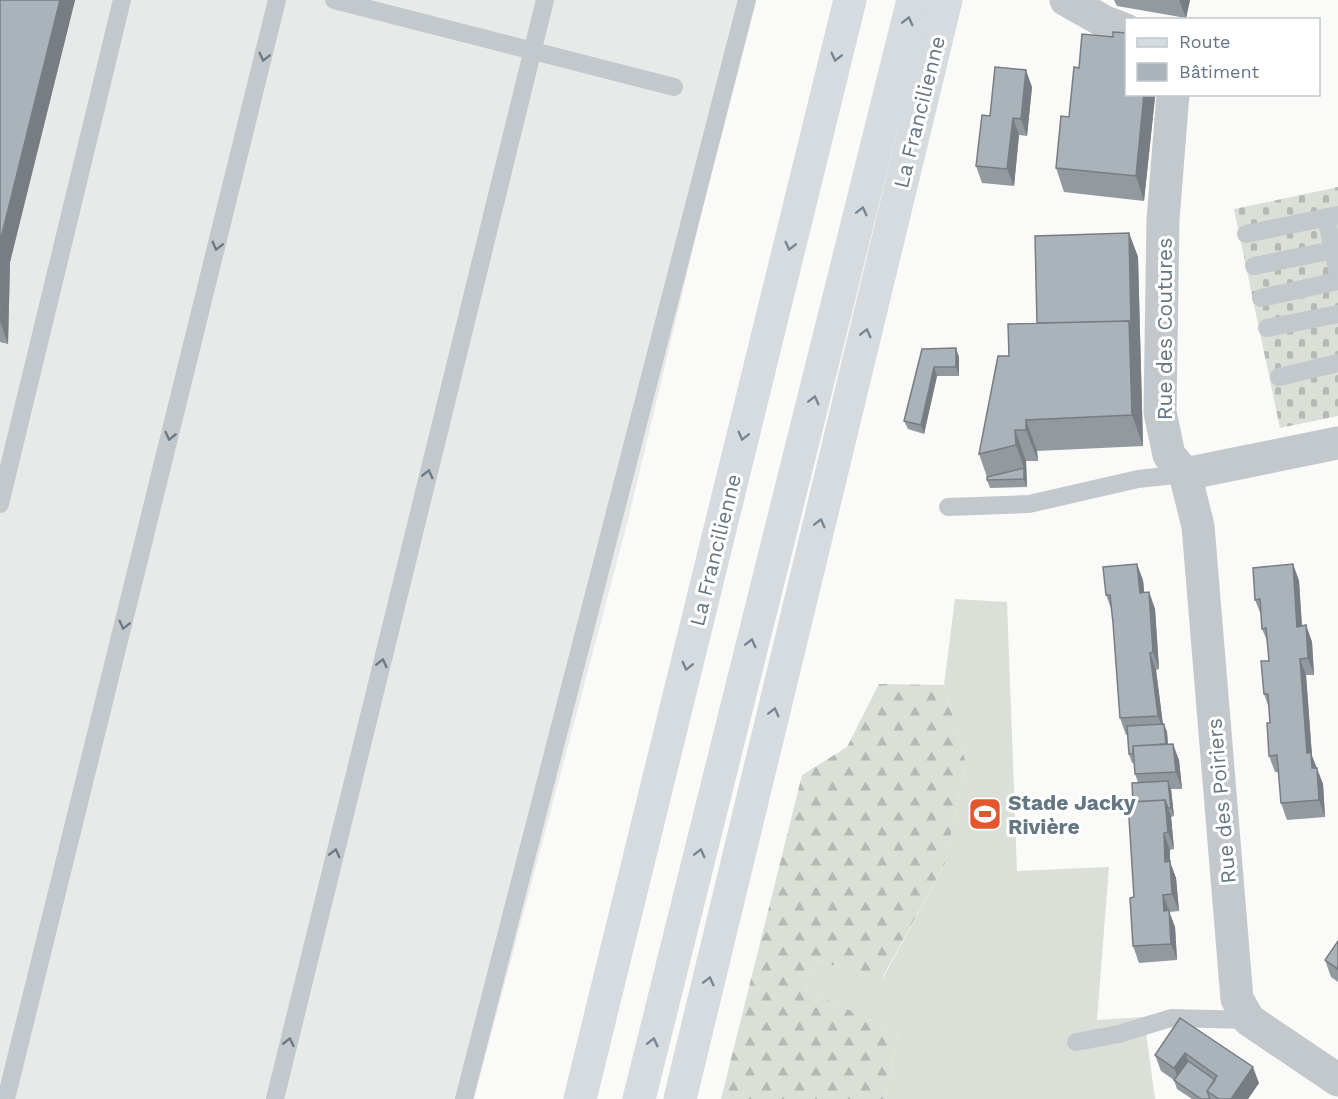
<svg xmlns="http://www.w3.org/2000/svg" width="1338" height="1099" viewBox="0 0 1338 1099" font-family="'Work Sans',sans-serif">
<defs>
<pattern id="forest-firs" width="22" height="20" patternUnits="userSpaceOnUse" patternTransform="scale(1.5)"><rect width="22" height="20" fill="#dadfd7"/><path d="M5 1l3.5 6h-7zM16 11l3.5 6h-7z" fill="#b4b9b4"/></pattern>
<pattern id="cemetery-stones" width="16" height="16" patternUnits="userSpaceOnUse" patternTransform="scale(1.5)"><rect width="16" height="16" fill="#dadfd7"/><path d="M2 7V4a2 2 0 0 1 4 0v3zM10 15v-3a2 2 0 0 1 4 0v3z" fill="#b4b9b4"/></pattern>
</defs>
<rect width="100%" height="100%" fill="#fafaf8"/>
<!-- built -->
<path fill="#e8e9e9" d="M0,0H756L732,86L627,524L474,1099H0Z"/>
<!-- forest -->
<path fill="url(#forest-firs)" d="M879,684L944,685L966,763L945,864L882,978L817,961L805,988L898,1034L885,1099H721L802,775L847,747Z"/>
<!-- cemetery -->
<path fill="url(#cemetery-stones)" d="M1338,187V416L1280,428L1234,209Z"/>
<!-- garden -->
<path fill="#dadfd7" d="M955,599L1007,602L1017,871L1109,867L1097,1020L1144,1017L1155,1099H885L898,1034L805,988L817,961L883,978L945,864L966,763L944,685Z"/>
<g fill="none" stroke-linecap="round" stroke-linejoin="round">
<!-- service -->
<path stroke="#c3c8cc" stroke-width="18" d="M334,0L674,87
M1326,217L1338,274
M1246,234L1338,215
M1254,266L1338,249
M1261,298L1338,281
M1267,328L1338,314
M1279,377L1338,363
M0,504L122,0
M948,507L1029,504L1138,479L1185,474
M1076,1042L1119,1034L1171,1018L1249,1020
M6,1099L277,0
M275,1099L545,0
M464,1099L747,0"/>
<!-- minor -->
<path stroke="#c3c8cc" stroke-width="33" d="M1066,0L1105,22L1126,30
M1173,94L1163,219L1160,412L1169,455L1185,474L1198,526L1237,999L1249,1020L1338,1080
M1185,474L1338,443"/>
<!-- primary -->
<path stroke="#d6dbdf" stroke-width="33" d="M639,1099L913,0"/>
<!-- motorway -->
<path stroke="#d6dbdf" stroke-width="33" d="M580,1099L850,0
M680,1099L946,0"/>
</g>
<!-- wall -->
<path fill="#929a9f" d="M0,0H75L10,262L8,344L0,342Z
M1114,0H1190L1186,18L1117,6Z
M1032,87L1027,136L1019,135L1014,186L982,183L976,166L990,116Z
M1155,97L1144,201L1064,192L1056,168L1069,117Z
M1129,233L1138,257L1143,446L1037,451L1038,461H1026L1027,487L990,488L987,480V477L979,454L1009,356L1037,323Z
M922,349L959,357V376H937L924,434L908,429L904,421Z
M1293,564L1299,581L1302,626L1306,625L1312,642L1314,675H1306L1312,756L1323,784L1325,817L1287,820L1281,803L1279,772H1275L1269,756L1270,723L1269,708L1264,694L1269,661L1268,643L1262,629V617L1255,600Z
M1143,580L1144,593L1149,592L1155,609L1159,669L1156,670L1163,724L1167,732L1168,744L1179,760L1182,789H1171L1174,816L1171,817L1174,849L1170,850V862L1176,878L1179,911L1169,912L1175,927L1177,960L1139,963L1133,946L1134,897L1133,802L1138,782L1135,774L1134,763H1132L1129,754L1128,735H1126L1120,718L1113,623L1112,611L1106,595Z
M1338,941V982L1331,977L1325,960Z
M1180,1018L1259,1083L1248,1099H1192L1177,1089L1174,1080L1161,1071L1155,1055Z"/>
<!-- shaded-wall -->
<path fill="#777d82" d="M60,0H75L10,262L8,344L0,321L1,238Z
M1179,0H1190L1186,18Z
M1026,70L1032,87L1027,136L1021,119Z
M1144,94H1154L1155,97L1144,201L1136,176Z
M1013,118L1019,135L1014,186L1007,169Z
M1129,233L1138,257L1143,446L1132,415L1129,321Z
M956,348L959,357V376L956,367Z
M934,367L937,376L924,434L921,425Z
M1026,420L1037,451L1038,461L1026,430Z
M1015,430L1026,461L1027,487L1024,479V468L1016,445Z
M1137,564L1143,580L1146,609L1140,593Z
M1293,564L1299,581L1303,643L1297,627Z
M1149,592L1155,609L1159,669L1153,652Z
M1306,625L1312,642L1314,675L1308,658Z
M1150,653L1156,670L1164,733L1158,716Z
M1300,659L1306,675L1312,756L1323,784L1325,817L1319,800L1312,768L1307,753Z
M1164,724L1167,732L1169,761L1166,752Z
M1173,744L1179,760L1182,789L1176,772Z
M1168,781L1171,789L1174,816L1171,808Z
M1165,800L1171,816L1174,849L1168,832Z
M1164,833L1170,850V862L1176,878L1179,911L1172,894L1165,862Z
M1163,895L1175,927L1177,960L1171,944L1164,911Z
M1185,1053L1191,1069L1180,1084L1174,1068Z
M1253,1067L1259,1083L1248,1099H1231Z"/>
<!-- building -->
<path fill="#aab3b9" stroke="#777d82" stroke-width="1.5" d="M0,0H60L1,238L0,303Z
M1113,32L1126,33V94H1144L1136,176L1056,168L1061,116L1069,117L1074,67L1079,68L1082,34L1113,37Z
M995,67L1026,70L1021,119L1013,118L1007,169L976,166L982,115L990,116Z
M1129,233L1131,328L1129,321L1037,323L1035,236Z
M1129,321L1132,415L1026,420V430H1015L1016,445L979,454L998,356H1009L1008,324Z
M956,348V367H934L921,425L904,421L922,349Z
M1024,468V479L987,480V477Z
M1137,564L1140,593L1149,592L1153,652L1150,653L1158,716L1120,718L1113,623L1110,595H1106L1103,567Z
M1293,564L1297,627L1306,625L1308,658L1300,659L1307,753L1311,752L1312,768H1317L1319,800L1281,803L1277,755L1269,756L1267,723H1270L1268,694H1264L1261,661H1269L1266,628L1262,629L1260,599L1255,600L1253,568Z
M1164,724L1166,744L1133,746V754H1129L1127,726Z
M1173,744L1176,772L1135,774L1133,746Z
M1168,781L1171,808H1168L1165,800L1133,802L1132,783Z
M1165,800L1168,832L1164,833L1165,862L1170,861L1172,894L1163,895L1164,911L1169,910L1171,944L1133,946L1130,898L1134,897L1128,802Z
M1338,941V969L1325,960Z
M1180,1018L1253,1067L1231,1099H1219L1207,1091L1217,1076L1185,1053L1174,1068L1155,1055Z
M1188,1061L1215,1080L1207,1091L1210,1099H1201L1174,1080Z"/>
<!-- one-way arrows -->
<defs><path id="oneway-chevron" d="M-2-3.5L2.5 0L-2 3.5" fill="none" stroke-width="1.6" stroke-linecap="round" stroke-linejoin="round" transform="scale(1.5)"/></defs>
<g stroke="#768591">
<use href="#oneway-chevron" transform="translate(908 21) rotate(-76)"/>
<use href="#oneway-chevron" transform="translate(836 57) rotate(104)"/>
<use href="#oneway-chevron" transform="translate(862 211) rotate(-76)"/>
<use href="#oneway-chevron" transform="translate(790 246) rotate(104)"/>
<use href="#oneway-chevron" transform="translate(866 333) rotate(-76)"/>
<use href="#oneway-chevron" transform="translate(814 400) rotate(-76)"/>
<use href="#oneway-chevron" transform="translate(743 436) rotate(104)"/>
<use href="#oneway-chevron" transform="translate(820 523) rotate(-76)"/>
<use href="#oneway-chevron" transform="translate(751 643) rotate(-76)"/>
<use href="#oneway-chevron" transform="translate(687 666) rotate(104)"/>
<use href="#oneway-chevron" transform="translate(774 712) rotate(-76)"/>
<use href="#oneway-chevron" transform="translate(700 853) rotate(-76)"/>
<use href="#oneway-chevron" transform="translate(709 981) rotate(-76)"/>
<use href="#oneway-chevron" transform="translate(653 1042) rotate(-76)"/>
</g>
<g stroke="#6a7a87">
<use href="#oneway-chevron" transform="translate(264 57) rotate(104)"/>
<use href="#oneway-chevron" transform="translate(217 246) rotate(104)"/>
<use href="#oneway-chevron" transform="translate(170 436) rotate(103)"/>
<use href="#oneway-chevron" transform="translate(428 474) rotate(-76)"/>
<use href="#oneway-chevron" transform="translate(124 625) rotate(104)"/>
<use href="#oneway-chevron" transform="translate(382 663) rotate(-77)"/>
<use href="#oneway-chevron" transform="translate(335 853) rotate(-76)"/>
<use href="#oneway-chevron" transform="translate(289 1042) rotate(-77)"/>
</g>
<!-- icons -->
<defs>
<g id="stadium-square" transform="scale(1.725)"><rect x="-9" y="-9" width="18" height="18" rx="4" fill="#e4572e" stroke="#fff"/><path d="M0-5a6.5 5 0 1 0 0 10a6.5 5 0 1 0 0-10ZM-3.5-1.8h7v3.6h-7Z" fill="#fff"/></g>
</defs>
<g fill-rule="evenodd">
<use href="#stadium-square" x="985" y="814"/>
</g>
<g text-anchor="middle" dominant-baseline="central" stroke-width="6" stroke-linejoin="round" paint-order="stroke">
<!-- street labels -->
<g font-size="21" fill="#657683" stroke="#fff">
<text transform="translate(919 112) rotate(-76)">La Francilienne</text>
<text transform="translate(1164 329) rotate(-90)">Rue des Coutures</text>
<text transform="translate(715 550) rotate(-76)">La Francilienne</text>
<text transform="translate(1221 801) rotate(-95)">Rue des Poiriers</text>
</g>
<!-- poi labels -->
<g font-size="21" font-weight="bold" fill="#657683" stroke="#fff" text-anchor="start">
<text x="1008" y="802">Stade Jacky<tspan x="1008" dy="24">Rivière</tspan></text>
</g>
</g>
<!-- legend -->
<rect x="1125" y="18" width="195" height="78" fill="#ffffff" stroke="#c1c8cd" stroke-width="1.5"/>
<rect x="1137" y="38" width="30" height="9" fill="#d6dbdf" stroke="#c1c8cd" stroke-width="1.5"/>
<text x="1179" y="48" font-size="18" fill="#657683">Route</text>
<rect x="1137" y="63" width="30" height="18" fill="#aab3b9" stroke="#c1c8cd" stroke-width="1.5"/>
<text x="1179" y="78" font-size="18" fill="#657683">Bâtiment</text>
</svg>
